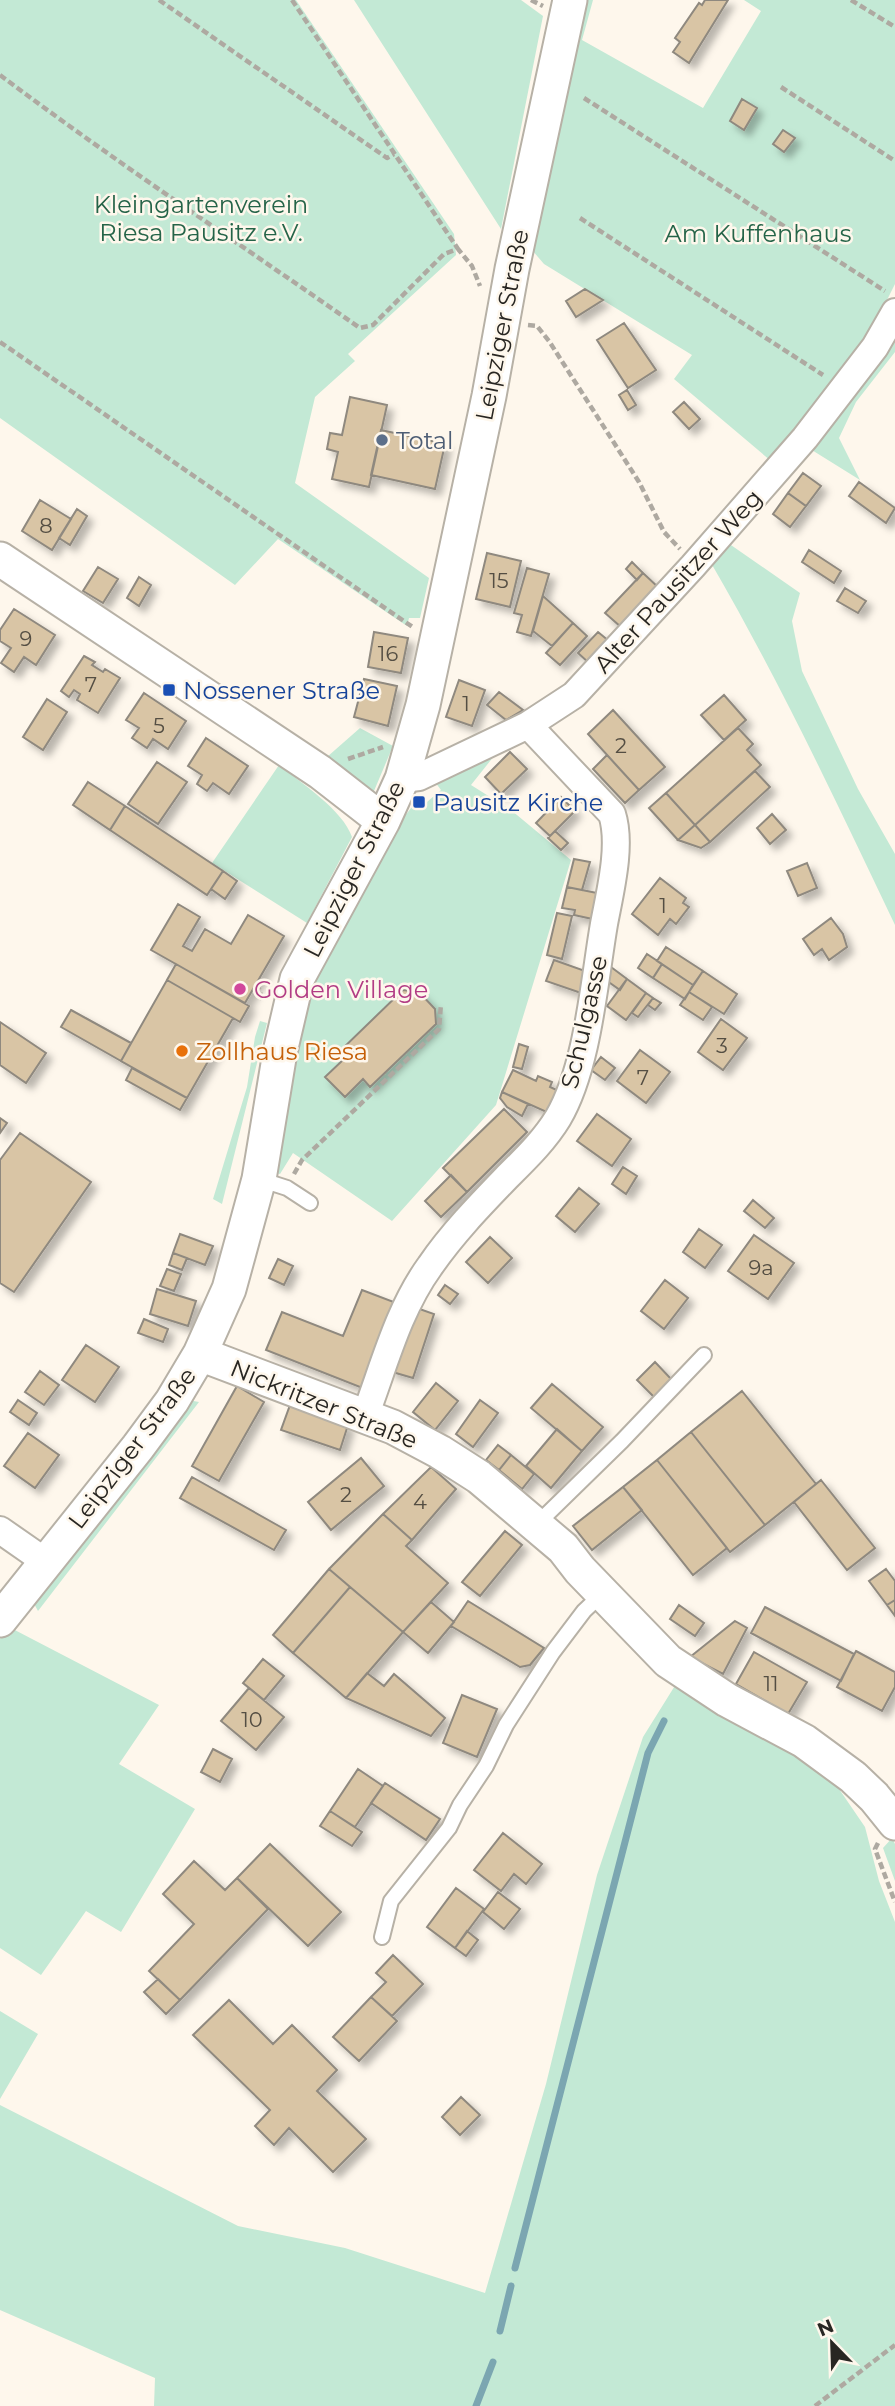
<svg xmlns="http://www.w3.org/2000/svg" width="895" height="2406" viewBox="0 0 895 2406" font-family="Montserrat,sans-serif">
<defs>
<filter id="shadow"><feDropShadow dx="6" dy="6" stdDeviation="3.5" flood-color="#0004"/></filter>
</defs>
<rect width="100%" height="100%" fill="#fef7ec"/>
<!-- green -->
<path fill="#c3e9d5" d="M0,0H296L454,234L456,255L348,354L355,361L315,397L295,483L429,578L420,618H409L407,626L278,539L235,585L0,418Z
M354,0H521L543,16L501,229Z
M584,0H593L582,40L703,108L761,11L744,0H895V284L868,338L838,381L833,379L830,384L832,386L771,461L674,379L692,355L544,264L532,250Z
M895,329V352L856,402L839,438L860,480L807,447Z
M728,543L800,593L792,621L802,671L858,789L895,854V925C837,803 779,680 711,563Z
M360,728L393,746L374,791L368,790L327,757Z
M502,746L471,785L511,810L571,860L496,1105L392,1221L293,1153L280,1174L276,1173L296,1043L315,976L399,823L420,797L427,802L441,790L435,782Z
M279,765C301,783 343,810 352,837L307,923L212,863Z
M260,1021L267,1023L222,1204L213,1199L247,1087L255,1037Z
M188,1400L199,1402L38,1611L32,1600Z
M9,1627L159,1705L119,1764L195,1809L121,1932L86,1911L41,1975L0,1948V1639Z
M676,1684L800,1752L837,1786L865,1827L879,1881L895,1922V2406H154L155,2378L0,2310V2105L238,2226L345,2248L485,2293L546,2084L597,1875L643,1737Z
M892,1838L895,1844V1881L883,1848Z
M0,2011L38,2034L0,2099Z"/>
<g fill="none" stroke-linecap="round" stroke-linejoin="round">
<!-- stream -->
<path stroke="#7ba6b1" stroke-width="7" d="M515,2268L648,1753L664,1721
M500,2331L511,2286
M476,2406L493,2362"/>
</g>
<!-- building -->
<path fill="#d9c5a5" stroke="#8f897f" stroke-width="2" filter="url(#shadow)" d="M705,0H728L689,63L673,52L680,42L675,38L699,3L702,5Z
M742,99L757,108L744,130L730,121Z
M783,130L795,138L784,152L773,144Z
M585,289L603,300L576,317L566,301Z
M624,323L656,370L628,388L597,340Z
M627,390L636,405L628,410L619,395Z
M350,397L387,405L369,487L332,479L338,452L327,449L330,433L342,435Z
M684,402L700,419L689,429L673,412Z
M381,430L445,444L435,489L371,475Z
M803,473L821,486L806,506L788,493Z
M859,482L895,508L886,523L849,496Z
M788,493L806,506L790,527L773,514Z
M40,500L71,519L52,550L22,531Z
M77,509L87,516L70,545L59,538Z
M809,550L841,571L834,583L802,562Z
M487,553L521,561L510,607L476,599Z
M632,562L643,573L637,580L626,569Z
M98,567L118,579L103,603L83,591Z
M527,568L549,574L531,636L517,632L522,615L514,613Z
M643,573L659,588L621,627L605,613Z
M139,577L151,585L139,606L127,598Z
M845,588L866,601L858,613L837,601Z
M543,596L573,623L552,646L533,631Z
M14,609L55,635L36,665L24,657L14,672L1,663L11,648L0,641V630Z
M573,623L587,636L560,665L546,653Z
M374,632L408,638L401,673L368,667Z
M598,632L609,641L589,663L578,653Z
M84,656L95,662L92,665L103,672L105,669L120,678L98,713L77,700L80,694L74,690L69,697L61,691Z
M364,679L397,686L388,726L354,717Z
M459,680L485,690L472,726L446,717Z
M499,692L523,710L506,720L487,705Z
M144,693L186,721L168,749L153,739L147,748L132,738L139,728L126,720Z
M724,695L746,720L724,740L701,715Z
M47,699L67,712L43,750L23,737Z
M613,710L665,767L639,790L588,734Z
M738,728L753,744L747,750L761,765L695,825L666,793Z
M206,738L248,766L229,794L213,783L207,791L197,784L202,775L188,766Z
M510,752L527,769L501,794L485,777Z
M607,755L639,790L625,803L593,769Z
M157,762L187,782L158,824L128,804Z
M755,771L770,787L710,842L695,825Z
M88,782L125,806L110,830L73,805Z
M666,793L695,825L678,840L649,808Z
M561,797L575,811L550,836L536,823Z
M125,806L223,871L207,895L110,830Z
M772,814L786,830L770,844L757,828Z
M695,825L710,842L701,848L678,840Z
M555,831L568,843L561,850L548,838Z
M574,859L590,862L582,890L567,887Z
M807,863L817,888L798,896L787,871Z
M223,871L237,881L225,899L211,889Z
M660,878L686,898L683,903L689,907L676,924L670,919L658,935L632,914Z
M567,887L602,894L597,920L574,915L575,910L562,908Z
M178,904L200,917L183,946L192,951L205,929L231,944L248,915L284,936L245,1003L151,950Z
M557,913L572,916L562,959L547,955Z
M831,918L843,934L847,947L829,960L822,949L814,955L803,939Z
M666,947L703,971L693,985L657,961Z
M647,954L662,964L653,978L638,968Z
M554,960L588,972L581,993L546,981Z
M176,964L249,1006L240,1022L167,980Z
M662,964L693,985L685,999L653,978Z
M611,967L627,979L620,990L603,978Z
M703,971L737,994L724,1014L689,992Z
M627,979L646,993L626,1020L607,1006Z
M167,980L233,1018L187,1098L121,1061Z
M403,990L419,992L435,1009L436,1024L370,1087L363,1079L345,1097L325,1077L344,1059L338,1053Z
M689,992L712,1007L703,1020L680,1005Z
M646,993L653,998L638,1017L632,1013Z
M653,998L661,1003L655,1010L648,1005Z
M71,1010L131,1043L121,1061L61,1027Z
M721,1019L747,1038L723,1070L698,1052Z
M0,1022L46,1053L26,1083L0,1065Z
M519,1044L528,1047L522,1069L513,1067Z
M640,1050L670,1072L646,1103L617,1081Z
M601,1057L615,1068L605,1080L591,1070Z
M132,1068L187,1098L180,1110L126,1080Z
M513,1070L536,1081L538,1076L552,1082L550,1087L561,1092L551,1114L502,1092Z
M502,1092L528,1104L522,1116L507,1107L500,1098Z
M504,1109L527,1132L467,1192L443,1168Z
M597,1114L631,1139L612,1166L577,1141Z
M0,1118L7,1123L0,1133Z
M20,1133L91,1182L14,1292L0,1283V1160Z
M623,1167L637,1176L626,1194L612,1184Z
M451,1175L467,1192L441,1217L425,1201Z
M579,1188L599,1204L575,1232L556,1216Z
M753,1200L774,1218L765,1228L744,1211Z
M699,1229L722,1245L705,1268L683,1252Z
M180,1234L213,1246L205,1265L173,1253Z
M754,1235L794,1263L768,1299L728,1271Z
M490,1237L512,1258L488,1283L466,1262Z
M173,1253L187,1258L182,1270L169,1265Z
M278,1259L293,1266L284,1285L269,1278Z
M167,1269L181,1274L174,1291L160,1286Z
M665,1280L688,1298L664,1329L641,1311Z
M445,1285L458,1294L450,1304L438,1295Z
M157,1289L196,1301L188,1326L150,1314Z
M362,1290L399,1304L365,1389L266,1350L282,1312L343,1336Z
M411,1306L434,1314L413,1378L389,1371Z
M144,1319L168,1329L163,1342L138,1333Z
M86,1345L119,1367L95,1402L62,1380Z
M655,1362L672,1380L655,1398L637,1380Z
M40,1371L59,1385L44,1405L25,1392Z
M436,1383L458,1401L435,1430L413,1412Z
M552,1384L603,1427L582,1451L531,1408Z
M237,1386L264,1402L219,1481L192,1466Z
M742,1391L816,1484L765,1525L691,1432Z
M18,1400L37,1413L29,1425L10,1412Z
M480,1400L498,1413L473,1447L456,1434Z
M290,1405L348,1425L340,1450L281,1430Z
M557,1429L582,1451L551,1488L526,1466Z
M691,1432L765,1525L730,1552L657,1460Z
M28,1433L59,1455L35,1488L4,1466Z
M498,1445L511,1455L499,1470L486,1460Z
M511,1455L534,1474L522,1489L499,1470Z
M361,1458L384,1486L331,1530L308,1502Z
M657,1460L727,1548L693,1575L623,1487Z
M431,1467L456,1489L412,1540L383,1514Z
M192,1477L286,1530L274,1550L180,1498Z
M821,1480L875,1548L847,1570L794,1502Z
M623,1487L642,1510L592,1550L573,1526Z
M383,1514L412,1540L406,1546L448,1583L403,1632L329,1569Z
M505,1531L522,1545L480,1596L462,1582Z
M329,1569L350,1587L293,1653L273,1635Z
M886,1569L895,1581V1600L887,1605L869,1581Z
M350,1587L403,1632L346,1698L293,1653Z
M895,1600V1616L887,1605Z
M468,1601L544,1648L530,1665L520,1667L451,1626Z
M431,1602L454,1622L428,1653L403,1632Z
M679,1605L704,1623L695,1636L670,1619Z
M765,1607L854,1654L841,1681L751,1633Z
M735,1621L747,1628L723,1674L690,1657Z
M856,1651L895,1672V1687L882,1711L837,1687Z
M754,1652L807,1682L788,1714L736,1684Z
M263,1659L284,1676L264,1700L243,1683Z
M367,1673L384,1686L394,1674L445,1718L431,1736L346,1698Z
M249,1688L284,1717L256,1750L221,1721Z
M462,1695L497,1709L477,1757L443,1743Z
M213,1749L232,1759L220,1782L201,1772Z
M358,1769L383,1786L355,1827L330,1811Z
M385,1783L440,1819L426,1840L371,1803Z
M330,1811L362,1832L352,1846L320,1826Z
M503,1833L542,1864L526,1884L514,1874L501,1891L474,1870Z
M270,1844L341,1912L308,1946L237,1878Z
M194,1861L225,1890L237,1878L268,1909L180,2000L149,1971L194,1924L163,1894Z
M456,1888L484,1909L455,1948L427,1927Z
M498,1892L520,1909L504,1929L483,1912Z
M467,1931L478,1940L466,1956L455,1948Z
M393,1955L423,1984L392,2016L371,1997L386,1982L376,1973Z
M158,1979L180,2000L166,2014L144,1992Z
M371,1997L397,2021L359,2061L333,2037Z
M229,2000L273,2044L292,2025L337,2070L317,2091L366,2139L333,2172L289,2128L274,2145L255,2126L270,2110L193,2035Z
M461,2097L480,2115L460,2135L442,2117Z"/>
<g fill="none" stroke-linecap="round" stroke-linejoin="round">
<!-- service casing -->
<g stroke="#b7b1a6" stroke-width="18">
<path id="service" d="M259,1179L287,1188L310,1203
M537,1524L622,1441L704,1355
M382,1937L391,1901L449,1828L460,1805L486,1766L506,1725L553,1652L584,1611L603,1593"/>
</g>
<!-- minor casing -->
<g stroke="#b7b1a6" stroke-width="30">
<path id="minor" d="M402,779L419,777L528,725L574,695L693,566L805,438L875,347L895,312
M365,1416C384,1366 398,1310 430,1266C452,1234 479,1206 506,1178C525,1159 544,1141 558,1118C588,1067 594,982 604,924C610,892 622,845 612,814L528,725
M0,1530L46,1562"/>
</g>
<!-- tertiary casing -->
<g stroke="#b7b1a6" stroke-width="37">
<path id="tertiary" d="M0,559L320,772L383,821
M200,1354L393,1427L440,1452L479,1477L563,1548L580,1570L668,1661L727,1700L804,1741L853,1777L874,1797L895,1823
M0,1620L138,1447L172,1401L200,1354L229,1289L259,1179L280,1052L297,979L383,821L402,779L423,705L489,396L512,269L570,0"/>
</g>
<!-- path -->
<path stroke="#aea9a1" stroke-width="4.5" stroke-dasharray="7 3.5" stroke-linecap="butt" d="M159,0L387,158L394,154
M292,0L458,249
M531,0L543,6
M851,0L895,27
M0,75C117,163 240,244 360,328L373,325L444,254L458,249L472,266L480,286
M781,87L895,161
M584,98L885,291
M580,218L823,375
M528,325L537,326L549,341L639,482L664,532L680,549
M0,342L414,628
M348,759L383,747
M257,983L263,1001
M294,1174L302,1160L439,1029L441,1004
M878,1843L875,1849L895,1902
M815,2406L895,2345"/>
<!-- service -->
<use href="#service" stroke="#fff" stroke-width="14"/>
<!-- minor -->
<use href="#minor" stroke="#fff" stroke-width="26"/>
<!-- tertiary -->
<use href="#tertiary" stroke="#fff" stroke-width="33"/>
</g>
<!-- markers -->
<circle fill="#5c6f8a" stroke="#fef7ec" stroke-width="2.5" cx="382" cy="440" r="7"/>
<g fill="#1a4fb4" stroke="#fef7ec" stroke-width="2.5">
<rect x="162" y="683" width="14" height="14" rx="3.5"/>
<rect x="412" y="795" width="14" height="14" rx="3.5"/>
</g>
<circle fill="#d1479c" stroke="#fef7ec" stroke-width="2.5" cx="240" cy="989" r="7"/>
<circle fill="#e8710a" stroke="#fef7ec" stroke-width="2.5" cx="182" cy="1051" r="7"/>
<g text-anchor="middle" dominant-baseline="central" stroke-width="5" stroke-linejoin="round" paint-order="stroke">
<!-- number labels -->
<g font-size="21" fill="#544e43">
<text x="46" y="525">8</text>
<text x="499" y="580">15</text>
<text x="26" y="638">9</text>
<text x="388" y="653">16</text>
<text x="91" y="684">7</text>
<text x="466" y="703">1</text>
<text x="159" y="725">5</text>
<text x="621" y="745">2</text>
<text x="663" y="905">1</text>
<text x="722" y="1045">3</text>
<text x="643" y="1077">7</text>
<text x="761" y="1267">9a</text>
<text x="346" y="1494">2</text>
<text x="420" y="1501">4</text>
<text x="771" y="1683">11</text>
<text x="252" y="1719">10</text>
</g>
<!-- park labels -->
<g font-size="24" fill="#256448" stroke="#fef7ec">
<text x="201" y="204">Kleingartenverein<tspan x="201" dy="28">Riesa Pausitz e.V.</tspan></text>
<text x="758" y="233">Am Kuffenhaus</text>
</g>
<!-- street labels -->
<g font-size="24" fill="#282622" stroke="#fef7ec">
<text transform="translate(502 325) rotate(-79)">Leipziger Straße</text>
<text transform="translate(678 581) rotate(-48)">Alter Pausitzer Weg</text>
<text transform="translate(354 869) rotate(-63)">Leipziger Straße</text>
<text transform="translate(584 1022) rotate(-77)">Schulgasse</text>
<text transform="translate(324 1404) rotate(22)">Nickritzer Straße</text>
<text transform="translate(132 1448) rotate(-53)">Leipziger Straße</text>
</g>
<!-- service labels -->
<g font-size="24" fill="#4e5e75" stroke="#fef7ec" text-anchor="start">
<text x="396" y="440">Total</text>
</g>
<!-- transit labels -->
<g font-size="24" fill="#164399" stroke="#fef7ec" text-anchor="start">
<text x="183" y="690">Nossener Straße</text>
<text x="433" y="802">Pausitz Kirche</text>
</g>
<!-- hotel labels -->
<g font-size="24" fill="#b23c85" stroke="#fef7ec" text-anchor="start">
<text x="254" y="989">Golden Village</text>
</g>
<!-- food labels -->
<g font-size="24" fill="#c56008" stroke="#fef7ec" text-anchor="start">
<text x="196" y="1051">Zollhaus Riesa</text>
</g>
</g>
<!-- north arrow -->
<g transform="translate(832 2343) rotate(337)" stroke="#fef7ec" stroke-width="5" paint-order="stroke">
<path d="M0-5L12 26L0 18L-12 26Z" fill="#282622"/>
<text y="-10" font-size="19" font-weight="bold" text-anchor="middle" fill="#282622">N</text>
</g>
</svg>
